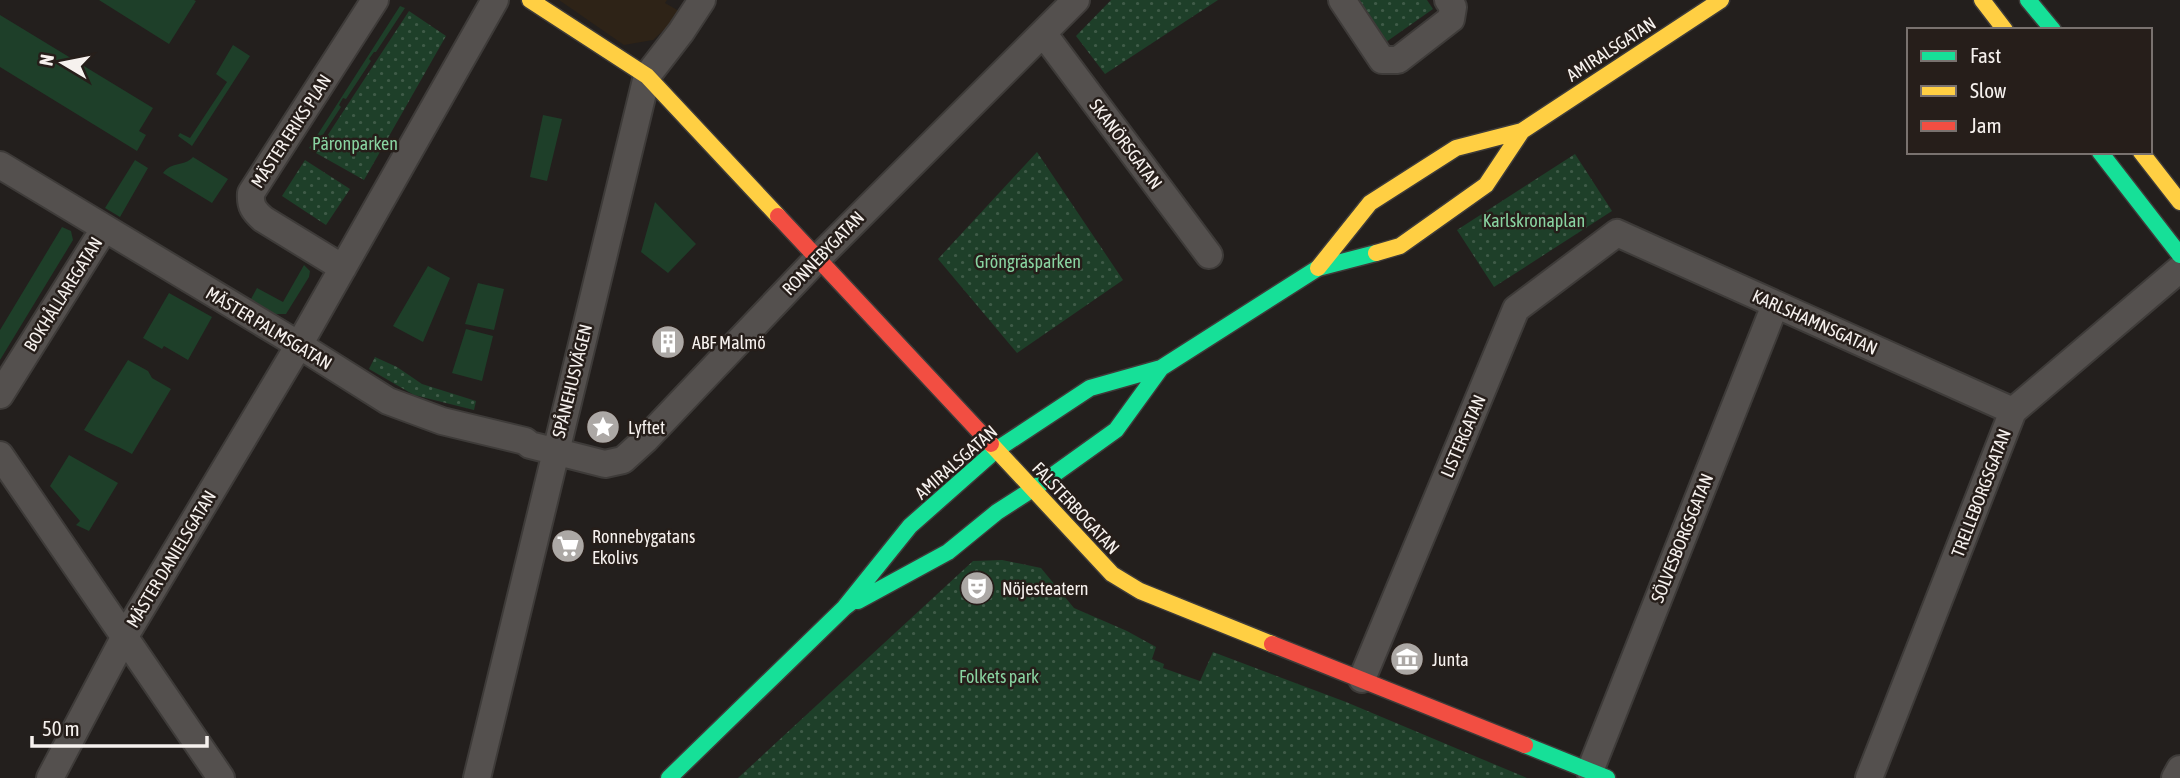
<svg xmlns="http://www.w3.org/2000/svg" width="2180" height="778" viewBox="0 0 2180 778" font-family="'Asap Condensed',sans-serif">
<defs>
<pattern id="grass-dots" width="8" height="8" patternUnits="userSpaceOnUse" patternTransform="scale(1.75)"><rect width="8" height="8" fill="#1e3f29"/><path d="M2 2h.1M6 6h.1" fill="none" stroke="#3f5b48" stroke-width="1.8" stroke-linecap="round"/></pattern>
</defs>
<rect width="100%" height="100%" fill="#231f1d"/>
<!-- education -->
<path fill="#2e2317" d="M559,0H667L665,3L679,11L667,27L653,40L624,45Z"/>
<!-- grass -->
<path fill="url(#grass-dots)" d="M1111,0H1218L1105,74L1076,36Z
M1346,0H1427L1433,9L1379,47Z
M409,11L446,36L364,180L316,153Z
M1037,152L1123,280L1017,353L938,259Z
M1575,154L1612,211L1494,287L1457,230Z
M305,160L350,189L326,225L282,196Z
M375,357L397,367L422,384L476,401L474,410L414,395L369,369Z
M1002,560L1041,568L1074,608L1127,631L1156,647L1152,659L1164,664L1163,668L1200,681L1213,652L1346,702L1527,778H738L973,561Z"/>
<!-- garden -->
<path fill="#1e3f29" d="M99,0H194L196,1L169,44Z
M400,6L405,8L376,52H374L369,59L371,61L346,99L343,98L339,105L341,107L313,150L309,148Z
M0,15L153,108L139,131L146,135L137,151L0,67Z
M233,45L250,56L192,146L178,136L180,133L190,138L227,82L216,74Z
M543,115L562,119L547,181L530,177Z
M193,157L228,179L212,203L163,173C172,161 184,167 193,157Z
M135,160L148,168L120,217L105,208Z
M655,202L696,244L668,273L641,252Z
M62,227L71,231L73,240L0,360V330Z
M304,265L310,271L309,277L286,314H275L251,299L257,288L283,302Z
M428,266L450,278L423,342L393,326Z
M478,283L504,289L494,330L465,324Z
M169,293L212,317L188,360L164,346L162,349L143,338Z
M466,329L493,336L482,381L452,373Z
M128,360L148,371L152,378L171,389L132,454C116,445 101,440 84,430Z
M69,455L118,483L89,531L76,525L80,521L50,486Z"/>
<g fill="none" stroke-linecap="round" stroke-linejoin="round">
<!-- street casing -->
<g stroke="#3e3b39" stroke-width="30">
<path id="street" d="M1342,0L1382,60H1398L1451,19L1453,7L1448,0
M1043,33L1209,255
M0,165L299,345L388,401L442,421L525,441L530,445L605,464L623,460L645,440L817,259L1076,0
M343,268L263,219C254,211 250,206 251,193L375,0
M0,395L104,229
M0,455L221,778
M1362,679L1516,309L1617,233L2013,411
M1590,771L1775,305
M50,778L125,636L299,345L495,0
M477,778L647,76L681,32L702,0
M1869,778L2013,411L2180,269
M2175,778L2180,769"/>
</g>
<!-- fast casing -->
<g stroke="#3e3b39" stroke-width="19">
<path id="fast" d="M2028,0L2053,30
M2100,152L2180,255
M858,601L948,552L997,512L1042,483L1116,430L1161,368
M844,608L910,526L996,450L1090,388L1161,368L1318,268L1376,253
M1525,745L1607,778
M669,778L844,608L862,594"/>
</g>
<!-- slow casing -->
<g stroke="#3e3b39" stroke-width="19">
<path id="slow" d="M530,0L647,76L778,216
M1982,0L2005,30
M2141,152L2180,202
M1376,253L1400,246L1486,185L1522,131
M1318,268L1370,203L1456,148L1522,131L1721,0
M991,444L1112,574L1140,591L1272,644"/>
</g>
<!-- jam casing -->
<g stroke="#3e3b39" stroke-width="19">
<path id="jam" d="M778,216L991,444
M1272,644L1525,745"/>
</g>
<!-- street -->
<use href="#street" stroke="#54504e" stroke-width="26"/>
<!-- fast -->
<use href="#fast" stroke="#16e098" stroke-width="16"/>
<!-- slow -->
<use href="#slow" stroke="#ffcf43" stroke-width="16"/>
<!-- jam -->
<use href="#jam" stroke="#f24e42" stroke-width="16"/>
</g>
<!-- icons -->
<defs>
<g id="building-disc" transform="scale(1.75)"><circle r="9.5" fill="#aca8a5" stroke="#261e1a"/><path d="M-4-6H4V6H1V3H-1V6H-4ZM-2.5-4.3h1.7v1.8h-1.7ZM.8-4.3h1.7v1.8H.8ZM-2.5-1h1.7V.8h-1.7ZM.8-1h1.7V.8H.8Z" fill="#fff"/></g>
<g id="sight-disc" transform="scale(1.75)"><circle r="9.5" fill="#aca8a5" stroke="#261e1a"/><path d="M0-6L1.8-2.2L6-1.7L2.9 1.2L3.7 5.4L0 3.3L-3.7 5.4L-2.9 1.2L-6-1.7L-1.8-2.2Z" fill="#fff"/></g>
<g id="supermarket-disc" transform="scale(1.75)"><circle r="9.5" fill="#aca8a5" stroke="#261e1a"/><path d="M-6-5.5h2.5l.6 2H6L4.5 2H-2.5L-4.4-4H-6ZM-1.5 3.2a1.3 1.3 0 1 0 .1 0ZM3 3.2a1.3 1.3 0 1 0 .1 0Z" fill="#fff"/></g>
<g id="theatre-disc" transform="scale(1.75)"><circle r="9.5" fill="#aca8a5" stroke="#261e1a"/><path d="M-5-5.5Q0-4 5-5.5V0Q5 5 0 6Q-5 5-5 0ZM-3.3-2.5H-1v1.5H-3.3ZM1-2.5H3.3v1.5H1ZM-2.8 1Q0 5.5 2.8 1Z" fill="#fff"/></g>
<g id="museum-disc" transform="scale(1.75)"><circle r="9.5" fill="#aca8a5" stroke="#261e1a"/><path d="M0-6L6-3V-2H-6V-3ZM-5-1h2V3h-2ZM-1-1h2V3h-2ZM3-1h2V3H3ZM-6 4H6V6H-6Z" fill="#fff"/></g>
</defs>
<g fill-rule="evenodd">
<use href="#building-disc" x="668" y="342"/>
<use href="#sight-disc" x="603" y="427"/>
<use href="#supermarket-disc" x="568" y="546"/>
<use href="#theatre-disc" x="977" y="588"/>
<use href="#museum-disc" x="1407" y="659"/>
</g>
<g text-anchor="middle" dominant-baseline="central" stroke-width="5" stroke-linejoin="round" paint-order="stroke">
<!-- street labels -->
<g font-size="18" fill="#f6f1ee" stroke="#261e1a">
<text transform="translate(1611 49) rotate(-33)">AMIRALSGATAN</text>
<text transform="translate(291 131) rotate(-57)">MÄSTER ERIKS PLAN</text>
<text transform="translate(1126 144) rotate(53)">SKANÖRSGATAN</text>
<text transform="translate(823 253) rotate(-46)">RONNEBYGATAN</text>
<text transform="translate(63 294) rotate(-58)">BOKHÅLLAREGATAN</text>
<text transform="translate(1815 322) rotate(24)">KARLSHAMNSGATAN</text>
<text transform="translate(269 328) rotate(31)">MÄSTER PALMSGATAN</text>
<text transform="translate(572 381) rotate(-76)">SPÅNEHUSVÄGEN</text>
<text transform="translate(1463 436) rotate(-67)">LISTERGATAN</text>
<text transform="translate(956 462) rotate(-41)">AMIRALSGATAN</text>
<text transform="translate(1981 493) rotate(-69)">TRELLEBORGSGATAN</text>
<text transform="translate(1076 508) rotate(47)">FALSTERBOGATAN</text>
<text transform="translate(1682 538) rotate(-68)">SÖLVESBORGSGATAN</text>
<text transform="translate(171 559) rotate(-59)">MÄSTER DANIELSGATAN</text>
</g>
<!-- park labels -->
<g font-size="18" fill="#89d4a1" stroke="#261e1a">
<text x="355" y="143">Päronparken</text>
<text x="1534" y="220">Karlskronaplan</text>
<text x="1028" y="261">Gröngräsparken</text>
<text x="999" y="676">Folkets park</text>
</g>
<!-- poi labels -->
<g font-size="18" fill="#f6f1ee" stroke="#261e1a" text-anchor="start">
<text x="692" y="342">ABF Malmö</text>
<text x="628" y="427">Lyftet</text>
<text x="592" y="536">Ronnebygatans<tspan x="592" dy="21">Ekolivs</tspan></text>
<text x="1002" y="588">Nöjesteatern</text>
<text x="1432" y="659">Junta</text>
</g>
</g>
<!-- legend -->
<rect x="1907" y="28" width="245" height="126" fill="#261e1a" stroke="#79726f" stroke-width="2"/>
<rect x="1921" y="51" width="35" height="10" fill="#16e098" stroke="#79726f" stroke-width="2"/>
<text x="1970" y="63" font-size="21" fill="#f6f1ee">Fast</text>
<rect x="1921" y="86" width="35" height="10" fill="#ffcf43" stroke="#79726f" stroke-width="2"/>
<text x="1970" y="98" font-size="21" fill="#f6f1ee">Slow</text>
<rect x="1921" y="121" width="35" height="10" fill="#f24e42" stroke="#79726f" stroke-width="2"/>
<text x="1970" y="133" font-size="21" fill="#f6f1ee">Jam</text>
<!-- north arrow -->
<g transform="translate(63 63) rotate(280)" stroke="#261e1a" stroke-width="5" paint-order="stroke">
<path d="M0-5L12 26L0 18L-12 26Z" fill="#f6f1ee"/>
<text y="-10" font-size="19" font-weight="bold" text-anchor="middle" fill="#f6f1ee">N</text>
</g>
<!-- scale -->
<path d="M32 736v10h175v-10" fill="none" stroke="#f6f1ee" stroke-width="3.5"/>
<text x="42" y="736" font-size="21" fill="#f6f1ee" stroke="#261e1a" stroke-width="5" paint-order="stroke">50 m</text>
</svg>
